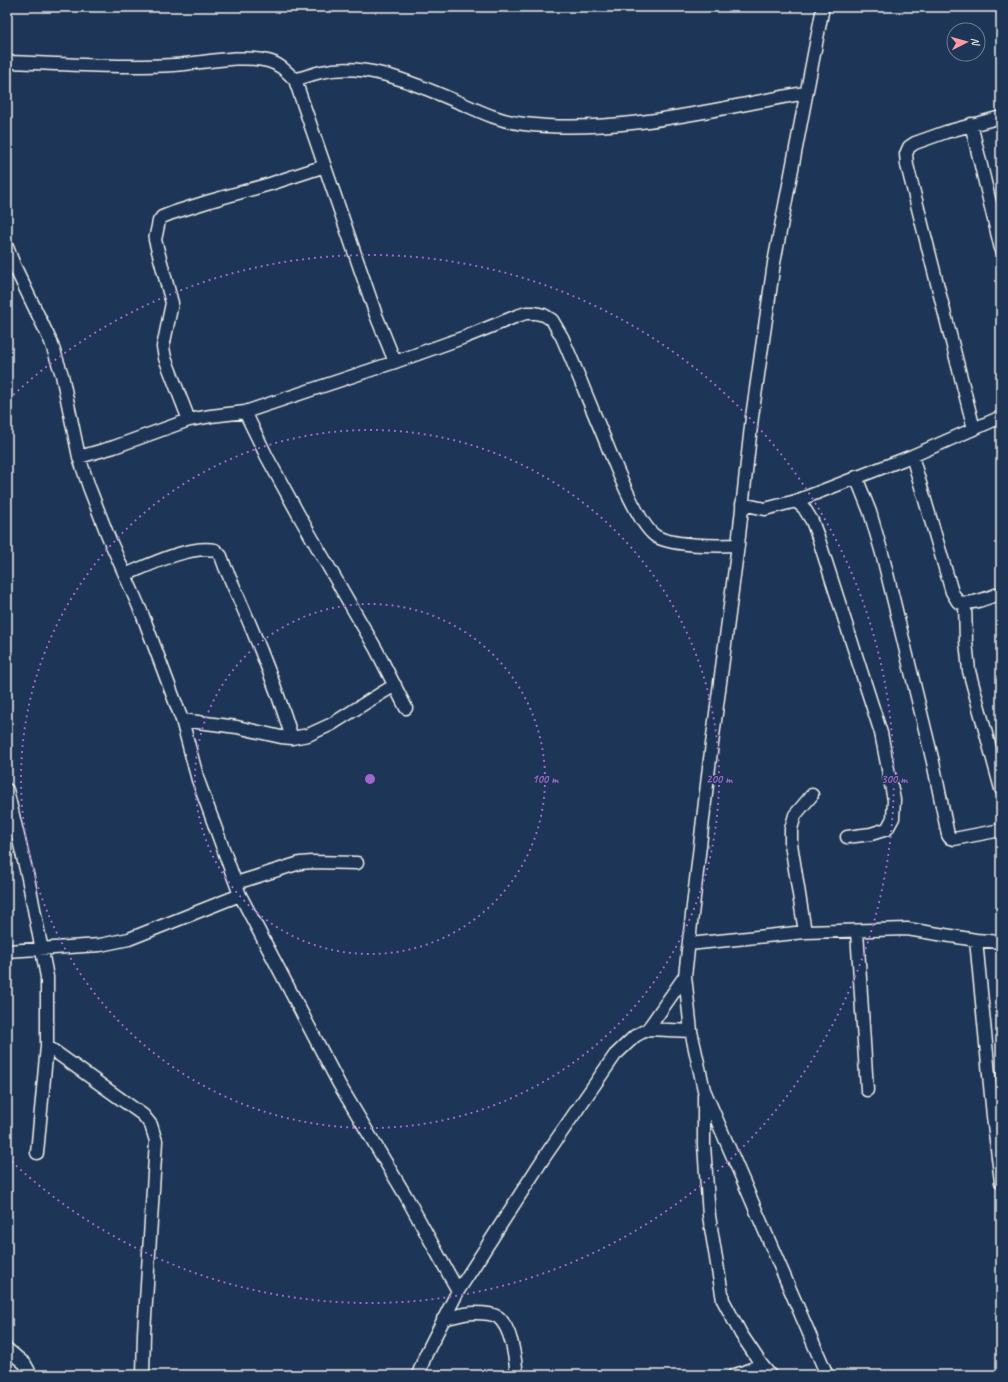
<svg xmlns="http://www.w3.org/2000/svg" width="1008" height="1382" viewBox="0 0 1008 1382" font-family="Caveat,sans-serif">
<rect width="100%" height="100%" fill="#1d3557"/>
<filter id="ink" filterUnits="userSpaceOnUse"><feTurbulence type="fractalNoise" baseFrequency=".025" numOctaves="2"/><feDisplacementMap in="SourceGraphic" scale="8" xChannelSelector="R" yChannelSelector="G"/><feConvolveMatrix kernelMatrix="1 2 1 2 8 2 1 2 1" color-interpolation-filters="sRGB"/></filter>
<g filter="url(#ink)">
<g fill="none" stroke-linecap="round" stroke-linejoin="round">
<!-- minor casing -->
<g stroke="#f4f1e8" stroke-width="15">
<path id="minor" d="M823,7L774,263L752,417L738,545L709,767L685,976L691,1031L704,1090L827,1375
M7,62C63,64 118,68 174,65C203,63 241,54 268,61C280,64 287,72 295,80
M971,124L1001,249
M7,247L14,265L51,342L62,375L79,457L89,487L108,536L143,616L182,720L198,780L240,895L339,1084L407,1198L458,1291
M395,362L376,315L295,80C304,77 312,74 321,72C370,61 419,86 463,104C483,113 503,122 524,124C618,135 713,109 805,93
M245,412L395,362L465,337L517,316L526,313H535L544,315L552,320L562,337C576,369 589,402 603,435C612,457 638,527 657,537C675,546 717,546 738,545
M189,420L165,358L163,347L172,303L155,240L159,221L162,217L172,213L210,201L270,184L325,166
M974,429L907,165L906,154L909,147L915,143L946,132L1001,117
M912,456L952,592L958,602C973,605 987,598 1001,593
M79,457L114,447L189,420L211,416L245,412L267,457L301,519L376,649L406,708
M856,477L870,512L883,557L933,762L948,835L950,838L954,839L1001,830
M796,501L804,508L812,521L818,537L881,733L894,800L893,818L887,829L871,834L847,837
M742,504L765,509L796,501L912,456L1001,417
M125,575C149,565 189,545 215,550L221,556L225,567C250,623 274,679 292,738
M965,603L966,641L969,671L1001,789
M182,720L237,727L281,737L292,738L308,735L332,724L367,702L395,685
M7,790L28,878L47,977V1046L37,1153
M236,883L300,863L312,862L357,863
M857,931L867,1090
M805,932L791,844V829L795,815L812,795
M976,940L993,1116L1001,1182
M689,944L805,932L907,929L976,940L1001,942
M7,951L100,945L129,939L240,895
M648,1029L685,976
M47,1046L143,1115L151,1125L156,1141L144,1333L143,1375
M704,1095V1145L709,1216L723,1300L741,1334L761,1364L770,1375
M443,1319C453,1317 464,1313 474,1313C480,1313 492,1313 498,1317C512,1328 515,1359 517,1375
M7,1349L25,1364L31,1375
M418,1375L426,1354L458,1291L543,1159L615,1055L635,1036L648,1029L691,1031
M734,1375L745,1372L761,1364"/>
</g>
<!-- minor -->
<use href="#minor" stroke="#1d3557" stroke-width="12"/>
</g>
</g>
<!-- distance rings -->
<g fill="none" stroke="#9f67cb" stroke-width="2" stroke-dasharray="2 4">
<circle cx="370" cy="779" r="175"/>
<circle cx="370" cy="779" r="349"/>
<path d="M9 399A524 524 0 1 1 9 1159"/>
</g>
<circle cx="370" cy="779" r="6" fill="#9f67cb" stroke="#1d3557" stroke-width="2"/>
<g font-size="12" text-anchor="middle" font-weight="bold" fill="#9f67cb" stroke="#1d3557" stroke-width="3" stroke-linejoin="round" paint-order="stroke">
<text x="545" y="783">100 m</text>
<text x="719" y="783">200 m</text>
<text x="894" y="783">300 m</text>
</g>
<!-- margin -->
<rect width="1008" height="1382" fill="none" stroke="#1d3557" stroke-width="24"/>
<rect x="12" y="12" width="984" height="1358" fill="none" stroke="#f4f1e8" stroke-width="1.5" filter="url(#ink)"/>
<!-- north arrow -->
<g transform="translate(966 42) rotate(84)"><circle r="19" fill="#1d3557" stroke="#738091"/>
<path d="M0-3L7 15L0 10L-7 15Z" fill="#ff9aa2"/>
<text y="-6" font-size="11" font-weight="bold" text-anchor="middle" fill="#f4f1e8">N</text>
</g>
</svg>
